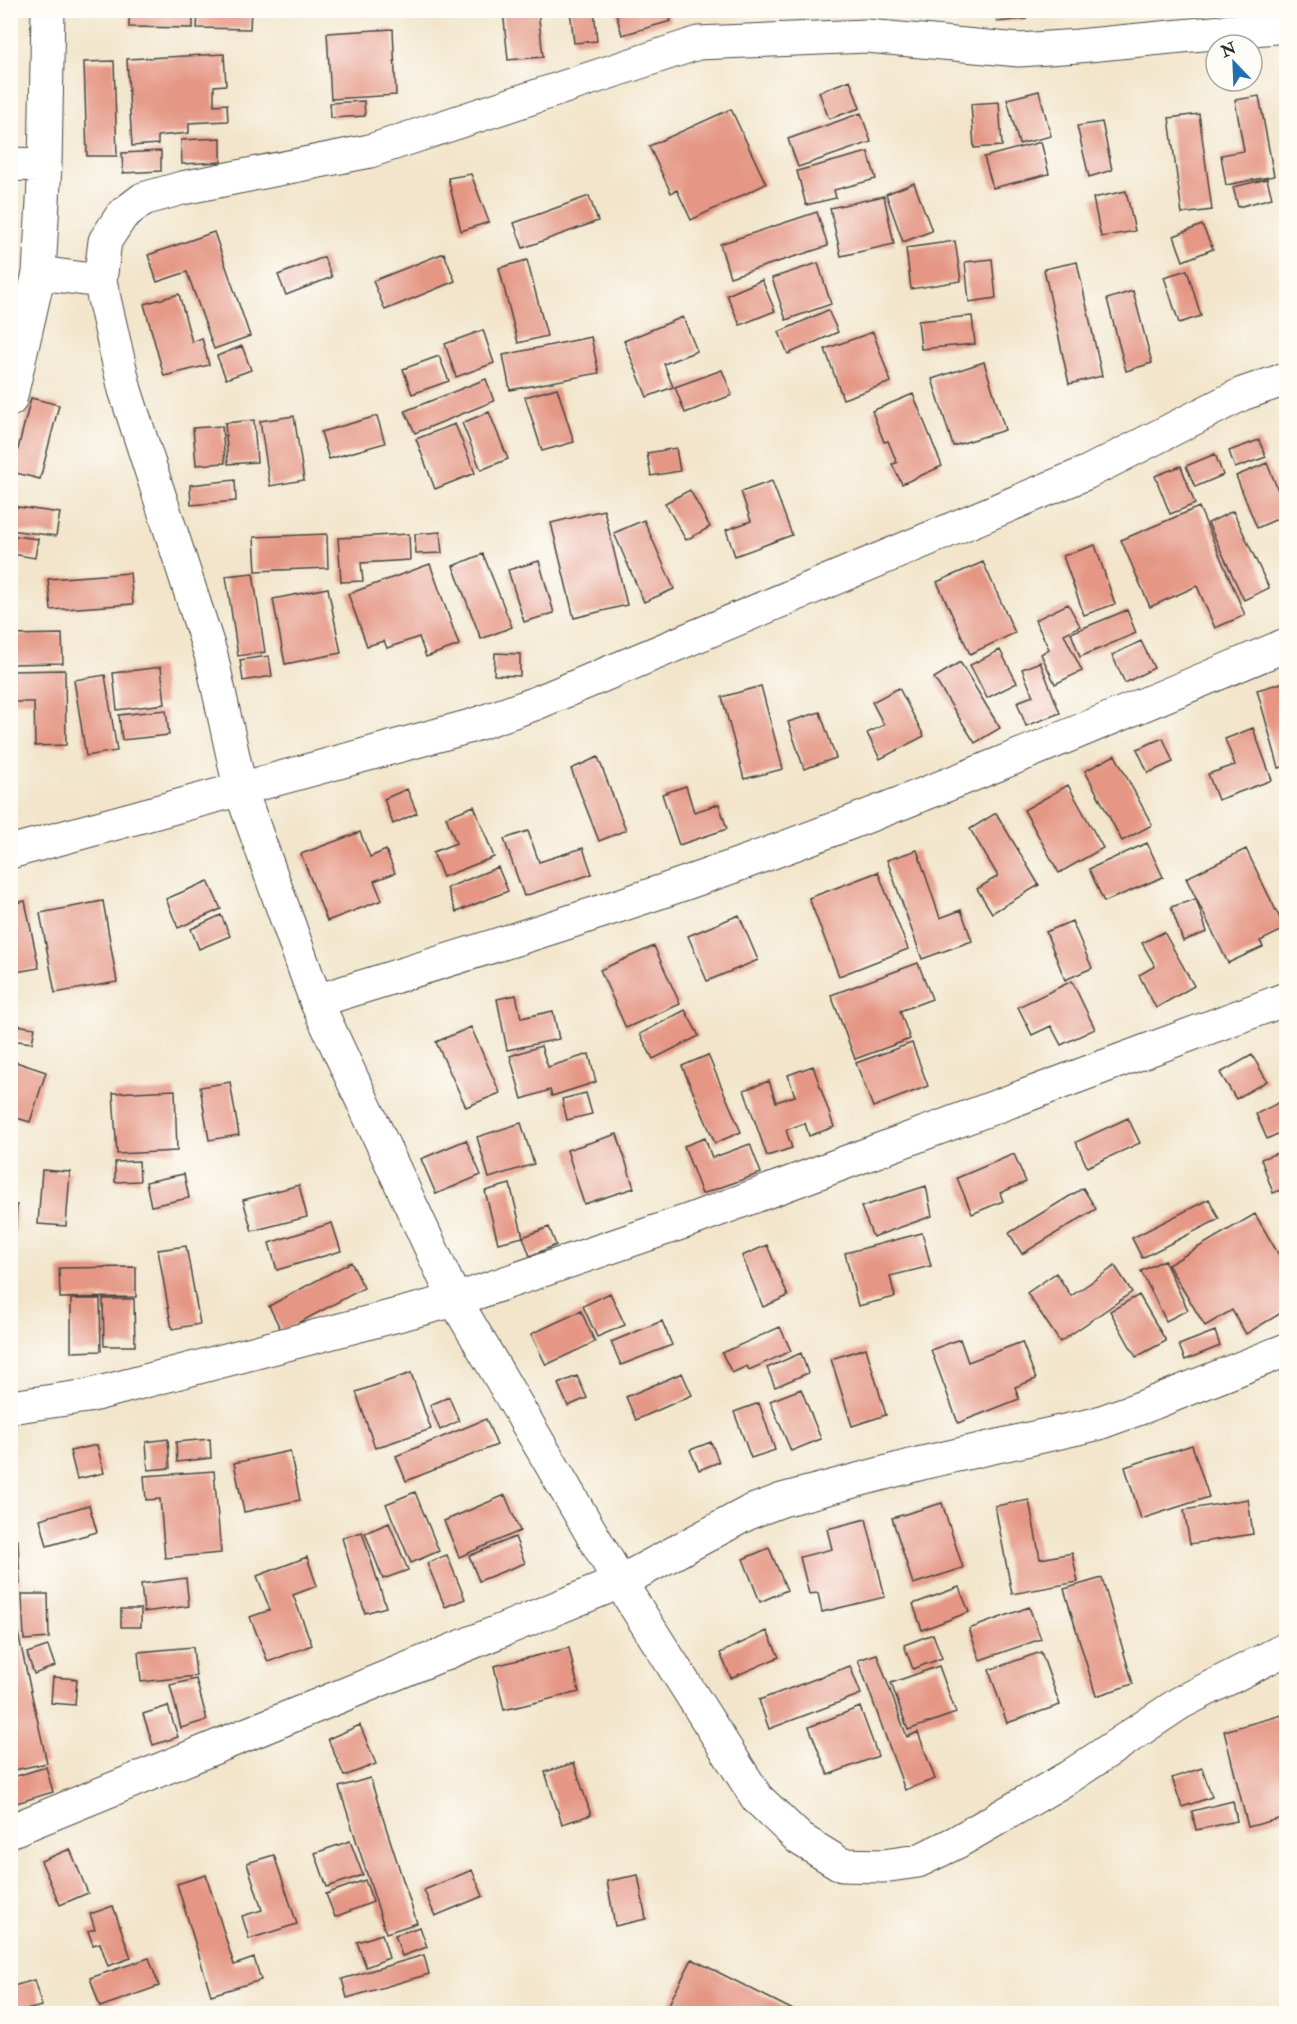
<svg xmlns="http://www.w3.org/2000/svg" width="1297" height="2024" viewBox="0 0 1297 2024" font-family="'IM FELL Double Pica',serif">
<rect width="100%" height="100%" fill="#fdfcf7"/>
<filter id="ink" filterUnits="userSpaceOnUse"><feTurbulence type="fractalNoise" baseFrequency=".0167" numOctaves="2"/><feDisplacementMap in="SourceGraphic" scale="12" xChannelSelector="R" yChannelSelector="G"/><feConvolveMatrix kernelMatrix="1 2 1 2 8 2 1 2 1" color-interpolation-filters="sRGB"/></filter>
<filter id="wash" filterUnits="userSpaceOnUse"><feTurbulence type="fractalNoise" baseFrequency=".008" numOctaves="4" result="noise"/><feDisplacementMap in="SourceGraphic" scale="24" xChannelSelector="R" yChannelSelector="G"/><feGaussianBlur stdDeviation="1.35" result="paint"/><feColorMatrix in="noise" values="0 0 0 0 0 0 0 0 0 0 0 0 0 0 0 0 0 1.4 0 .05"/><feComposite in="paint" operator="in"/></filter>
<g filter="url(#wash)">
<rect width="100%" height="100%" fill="#f2e5cb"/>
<g id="blocks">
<!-- building -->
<path fill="#e59684" d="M129,10H193V28L129,27Z
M198,10H251L250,29L197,28Z
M503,10H538L543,57L508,60Z
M570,10H594L597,41L574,43Z
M615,10H667L671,21L622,35Z
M995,10H1025L1026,19L997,22Z
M393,29L396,95L331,99L327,33Z
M224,54L226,85L214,86V105L227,104L228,121L189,123V133L158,136V144L132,146L127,59Z
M114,61L117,156H87L84,62Z
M850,80L860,108L829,119L819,92Z
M1039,91L1051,136L1019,144L1007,99Z
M1259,96L1274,176L1226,185L1221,155L1244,151L1235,100Z
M364,101L365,116L331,118L330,103Z
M999,102L1002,146L974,148L971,104Z
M731,109L766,184L691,220L677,190L671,193L649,146Z
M861,113L871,142L798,167L788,139Z
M1199,114L1212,210L1182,214L1169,118Z
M1102,122L1112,170L1089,177L1077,126Z
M221,138V162L182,164L181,140Z
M1041,142L1049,174L993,188L984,157Z
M161,151V171L123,173L122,153Z
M868,152L876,179L834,190L836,198L806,205L797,171Z
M471,174L489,222L461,231L448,178Z
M1267,179L1272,198L1238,207L1233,187Z
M914,183L932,231L903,242L886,194Z
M1126,191L1135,231L1101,237L1093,198Z
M589,196L598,221L523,248L514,223Z
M884,196L894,244L841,256L830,208Z
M817,212L828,246L730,277L720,244Z
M1202,225L1213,249L1183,261L1174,236Z
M214,232L250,336L214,349L187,272L157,282L148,255Z
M955,241L961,281L911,289L906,248Z
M444,253L455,281L385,310L373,281Z
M324,257L332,277L286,295L278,275Z
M992,259L996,298L969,302L965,262Z
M527,260L547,336L518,343L499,268Z
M1077,262L1102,376L1069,384L1044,269Z
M818,263L831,304L786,320L772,278Z
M1187,270L1201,316L1179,323L1164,277Z
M762,280L775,311L740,325L727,295Z
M1133,291L1152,363L1126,371L1107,299Z
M179,294L192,342L202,338L209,365L164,376L144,304Z
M828,310L838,332L788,354L779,332Z
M972,316L975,344L921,349L918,321Z
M683,317L697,351L664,364L673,387L647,397L624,341Z
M483,330L494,363L456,377L445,344Z
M873,332L891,382L843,399L825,349Z
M591,337L599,373L510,390L503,355Z
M242,346L251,370L226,379L217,356Z
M439,356L449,381L412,394L403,369Z
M984,362L1005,430L953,446L932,379Z
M722,370L732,395L685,413L675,387Z
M486,379L494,401L415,433L405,411Z
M557,388L574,442L542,451L525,397Z
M913,394L942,466L902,484L892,464L897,463L888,441L884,442L872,411Z
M31,398L59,405L40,479L12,472Z
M489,412L508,459L481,470L462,423Z
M294,416L304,480L270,486L260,421Z
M377,416L385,443L329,459L321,432Z
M254,420L257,462L228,464L225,423Z
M455,424L475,473L435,489L416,439Z
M222,426L225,463L196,465L193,428Z
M1259,440L1266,457L1235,468L1229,451Z
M676,448L680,471L651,476L647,453Z
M1215,454L1223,475L1195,487L1186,466Z
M1267,463L1286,510V515L1257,528L1236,476Z
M1181,466L1195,504L1170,514L1155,476Z
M235,480L236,501L191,505L190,485Z
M772,481L792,535L735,556L726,530L751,521L741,492Z
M690,490L710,527L686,540L665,503Z
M11,506L60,513L56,536L10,530Z
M1199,507L1245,615L1215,628L1197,586L1150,607L1121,540Z
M604,510L627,605L574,618L551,523Z
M1233,511L1269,588L1244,600L1208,523Z
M644,520L674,589L644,602L614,533Z
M440,532L442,553L416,554L415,534Z
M327,534L328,568L256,571L254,537Z
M409,534L410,560L361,563L363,581L341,582L338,538Z
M15,536L38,539L35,558L12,554Z
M1095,545L1115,604L1084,615L1063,556Z
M483,554L512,627L481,639L453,566Z
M539,561L554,613L524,622L508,570Z
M983,562L1015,633L970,654L937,582Z
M430,564L459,645L426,657L419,637L387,648L384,641L367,646L348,594Z
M130,573L133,604L51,610L48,579Z
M253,573L265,652L238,656L226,576Z
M328,588L341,653L285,664L273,599Z
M1068,604L1080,626L1064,634L1082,671L1055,684L1041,654L1049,649L1035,620Z
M1127,610L1136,633L1080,657L1071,633Z
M62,634L63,663L10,664V635Z
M1141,641L1154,668L1125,683L1112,655Z
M1000,650L1017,683L987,698L970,665Z
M495,653L520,654V676L494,675Z
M269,656L272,676L243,681L240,660Z
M960,662L1000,728L975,743L934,678Z
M1040,662L1060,713L1026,726L1017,702L1033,696L1022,669Z
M161,667L165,704L117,710L113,673Z
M65,670L66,745L35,746L34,702H10V671Z
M105,675L117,751L86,756L74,680Z
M1285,682L1286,688V766L1279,768L1257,690Z
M761,686L783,769L744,779L722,697Z
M899,688L924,736L880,759L867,733L884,725L872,702Z
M166,710L169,735L122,740L119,715Z
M820,712L836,758L804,769L788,722Z
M1253,728L1272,780L1218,800L1208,774L1235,765L1225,739Z
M1163,738L1173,762L1148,773L1137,749Z
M1115,755L1152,825L1122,841L1085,771Z
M598,757L626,830L599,841L571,769Z
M1068,785L1103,848L1059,873L1024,810Z
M686,786L694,812L719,804L727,829L679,845L662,794Z
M407,789L417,813L393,824L384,799Z
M474,806L494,857L443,877L433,852L456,843L446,817Z
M996,813L1039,885L992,913L977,889L998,876L970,829Z
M528,831L539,862L583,848L592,874L524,896L504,839Z
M360,832L370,857L386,850L395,873L374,881L382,900L327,921L301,854Z
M1147,843L1163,877L1104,902L1089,869Z
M1246,849L1285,929L1260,941L1263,947L1228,963L1186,878Z
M917,850L940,918L961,910L972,941L922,959L887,860Z
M498,867L508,891L456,912L447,888Z
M878,872L908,949L839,976L809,898Z
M208,881L221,909L178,928L166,899Z
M1196,899L1207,932L1183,941L1171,907Z
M25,901L39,968L10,973V904Z
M103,901L117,982L55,993L40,913Z
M221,915L230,936L199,949L191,929Z
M739,915L758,960L707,981L688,936Z
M1072,921L1092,968L1065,980L1046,932Z
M1164,932L1194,986L1156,1008L1139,975L1155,966L1142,943Z
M654,946L680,1004L626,1028L600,970Z
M918,963L932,999L900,1011L910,1039L855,1059L831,995Z
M1072,981L1095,1029L1061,1045L1051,1026L1032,1035L1018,1007Z
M516,995L521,1018L553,1011L559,1039L507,1050L497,999Z
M685,1010L699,1036L653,1059L640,1034Z
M10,1024L35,1028L32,1043L10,1040Z
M471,1027L500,1093L466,1107L436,1042Z
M912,1043L928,1086L873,1107L856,1063Z
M541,1046L548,1067L589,1054L596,1082L552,1096L550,1090L522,1099L510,1056Z
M708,1055L741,1132L715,1143L682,1066Z
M1252,1055L1267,1081L1236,1099L1220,1073Z
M10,1060L46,1072L30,1122L10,1116Z
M813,1066L834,1127L809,1136L805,1123L786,1130L792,1148L767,1156L744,1090L769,1081L776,1102L795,1096L788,1075Z
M230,1082L239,1135L209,1140L200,1087Z
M175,1090L177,1151L117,1154L113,1093Z
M586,1093L592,1114L567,1120L562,1099Z
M1286,1099V1130L1267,1139L1256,1114Z
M1128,1118L1140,1143L1087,1167L1076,1142Z
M521,1123L534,1164L489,1178L477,1137Z
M617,1134L634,1188L584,1204L567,1150Z
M705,1138L712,1158L750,1144L761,1173L702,1194L684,1146Z
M466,1140L481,1175L436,1194L421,1159Z
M1286,1150V1188L1273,1193L1261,1159Z
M1014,1154L1026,1182L1000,1193L1003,1201L972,1214L957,1178Z
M139,1161L140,1181L115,1182V1162Z
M42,1170L70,1172L66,1226L38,1224Z
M184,1174L189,1198L151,1206L146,1182Z
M510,1184L523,1237L498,1243L485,1191Z
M299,1185L307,1217L252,1231L243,1200Z
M926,1186L932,1216L873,1237L861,1207Z
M1083,1188L1096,1209L1022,1254L1009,1233Z
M1209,1199L1219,1219L1142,1258L1132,1238Z
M10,1205H17L15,1235H10Z
M1255,1214L1286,1267V1310L1246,1334L1232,1310L1205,1326L1168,1265Z
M332,1223L341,1251L277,1270L269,1243Z
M549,1227L556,1245L530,1256L523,1237Z
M922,1233L931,1266L890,1276L895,1297L858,1306L845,1253Z
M767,1245L788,1296L763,1307L742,1256Z
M186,1246L200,1324L172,1329L158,1250Z
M1164,1260L1188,1310L1166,1321L1141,1271Z
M351,1262L364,1288L282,1332L269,1306Z
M1115,1266L1132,1292L1060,1342L1027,1293L1056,1273L1071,1296Z
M136,1267V1297L60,1298L59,1268Z
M610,1293L625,1325L597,1337L583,1306Z
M1139,1295L1166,1341L1136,1357L1110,1311Z
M71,1299H100L101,1351L71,1352Z
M103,1299H134L135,1346H104Z
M581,1311L595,1342L546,1365L531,1334Z
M662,1321L672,1345L621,1365L611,1342Z
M780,1327L791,1351L749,1370L747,1366L732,1373L722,1353Z
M1215,1331L1220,1346L1185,1360L1179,1345Z
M960,1339L968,1362L1022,1342L1036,1379L1015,1387L1019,1399L958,1423L931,1350Z
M866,1348L886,1415L852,1426L831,1359Z
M801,1353L808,1373L775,1387L767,1368Z
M411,1373L431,1429L375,1448L356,1392Z
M682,1373L692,1395L636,1420L626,1397Z
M577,1376L587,1398L568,1406L558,1384Z
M801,1389L821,1439L791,1451L770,1401Z
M449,1397L459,1421L440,1430L430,1405Z
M759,1403L775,1450L751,1458L734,1412Z
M486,1419L497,1445L406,1481L396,1456Z
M168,1439L170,1468L148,1470L146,1442Z
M210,1439L211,1458L177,1462L176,1442Z
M711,1442L719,1462L699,1470L690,1450Z
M97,1445L104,1473L77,1479L70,1451Z
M1192,1445L1209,1497L1141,1519L1125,1467Z
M290,1451L300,1500L244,1512L234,1463Z
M214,1471L221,1553L165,1558L160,1499L146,1500L144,1476Z
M415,1492L439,1551L411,1563L386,1504Z
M505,1495L520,1531L459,1557L444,1521Z
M1248,1499L1253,1534L1190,1544L1184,1510Z
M1029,1500L1040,1559L1072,1553L1078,1582L1012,1594L995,1506Z
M942,1503L963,1568L913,1584L892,1518Z
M89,1505L97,1532L47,1546L40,1519Z
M866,1519L885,1597L822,1612L818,1593L809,1594L800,1557L832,1549L827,1529Z
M389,1523L408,1570L383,1579L365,1533Z
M362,1532L386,1607L365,1613L342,1538Z
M515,1537L525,1563L479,1581L469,1556Z
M18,1540L20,1584H10V1541Z
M769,1548L787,1590L760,1602L743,1559Z
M447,1555L465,1599L445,1607L427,1563Z
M307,1557L317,1586L293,1595L312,1645L268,1662L250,1617L270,1610L257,1576Z
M186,1578L189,1606L144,1612L141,1584Z
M1102,1578L1133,1684L1096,1696L1064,1589Z
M959,1587L969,1612L922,1630L913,1604Z
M22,1594H48L49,1638L24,1640Z
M10,1606H12L47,1763L10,1771Z
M1029,1607L1041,1639L980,1660L969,1629Z
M121,1609H141V1627H121Z
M767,1631L779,1657L731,1678L720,1653Z
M933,1634L942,1658L913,1669L904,1645Z
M48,1646L55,1666L34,1674L27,1653Z
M193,1647L196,1676L141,1682L138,1652Z
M569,1648L579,1692L504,1710L494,1666Z
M1041,1652L1060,1705L1007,1723L989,1670Z
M877,1654L907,1737L918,1732L935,1779L905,1790L858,1660Z
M850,1666L861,1694L769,1729L759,1700Z
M939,1666L956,1713L908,1730L891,1683Z
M53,1677L77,1679L75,1705L51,1703Z
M196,1679L207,1720L181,1728L170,1685Z
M168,1706L178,1737L153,1745L143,1714Z
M860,1707L878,1756L828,1775L809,1727Z
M1286,1714V1817L1248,1827L1224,1731Z
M360,1725L376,1764L344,1776L328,1739Z
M574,1763L591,1815L562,1824L545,1772Z
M46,1767L53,1792L10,1805V1778Z
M1202,1768L1212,1797L1182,1807L1172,1778Z
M370,1778L417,1923L386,1933L339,1787Z
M1233,1801L1237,1821L1196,1830L1192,1811Z
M350,1841L363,1875L327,1887L315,1853Z
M70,1849L88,1893L60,1905L41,1861Z
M274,1855L297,1924L249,1939L242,1916L262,1910L247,1863Z
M472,1870L483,1896L435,1916L424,1890Z
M206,1875L234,1965L254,1958L261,1980L211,1995L177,1884Z
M638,1875L646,1919L615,1926L607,1881Z
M365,1880L373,1902L335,1917L326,1894Z
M113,1906L131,1958L108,1966L100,1943L93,1945L88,1931L95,1929L90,1914Z
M420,1927L427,1947L402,1956L395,1935Z
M382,1934L389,1958L366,1967L357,1942Z
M424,1955L429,1974L347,1998L342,1979Z
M149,1958L159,1986L100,2007L90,1978Z
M692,1959L801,2014H664Z
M34,1980L42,2006L10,2014V1987Z"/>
</g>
</g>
<g filter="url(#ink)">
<use href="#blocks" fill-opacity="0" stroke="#494743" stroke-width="1.5"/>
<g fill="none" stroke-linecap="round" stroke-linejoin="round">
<!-- minor casing -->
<g stroke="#494743" stroke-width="35">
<path id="minor" d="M1286,26L1078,46L1019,50L867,36L698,43L370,151L182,188L143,199L122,215L105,241L100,281L125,390L211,655L240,788L316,1001L455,1300L620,1582L757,1798L800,1839L842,1865L883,1866L918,1861L957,1842L1069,1777L1180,1703L1286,1649
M10,164L45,165
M39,273L100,281
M10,400L39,273L45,165L48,10
M10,852L471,726L534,704L1086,473L1242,394L1286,379
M316,1001C461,956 608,912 751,860C932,794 1109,719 1286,645
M10,1407L88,1396L455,1300L693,1219L1286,999
M10,1831L620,1582L750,1512L782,1500L922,1463L1096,1424L1143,1407L1286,1350"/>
</g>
<!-- minor -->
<use href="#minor" stroke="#fff" stroke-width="33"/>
</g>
</g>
<!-- margin -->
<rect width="1297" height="2024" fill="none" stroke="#fdfcf7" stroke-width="36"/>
<!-- north arrow -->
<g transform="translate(1234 63) rotate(337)"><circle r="28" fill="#fdfcf7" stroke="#a9a8a5" stroke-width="1.5"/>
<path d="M0-4.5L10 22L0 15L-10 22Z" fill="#1f6fb2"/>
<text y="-9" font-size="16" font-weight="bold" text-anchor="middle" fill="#2b2b2b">N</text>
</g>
</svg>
